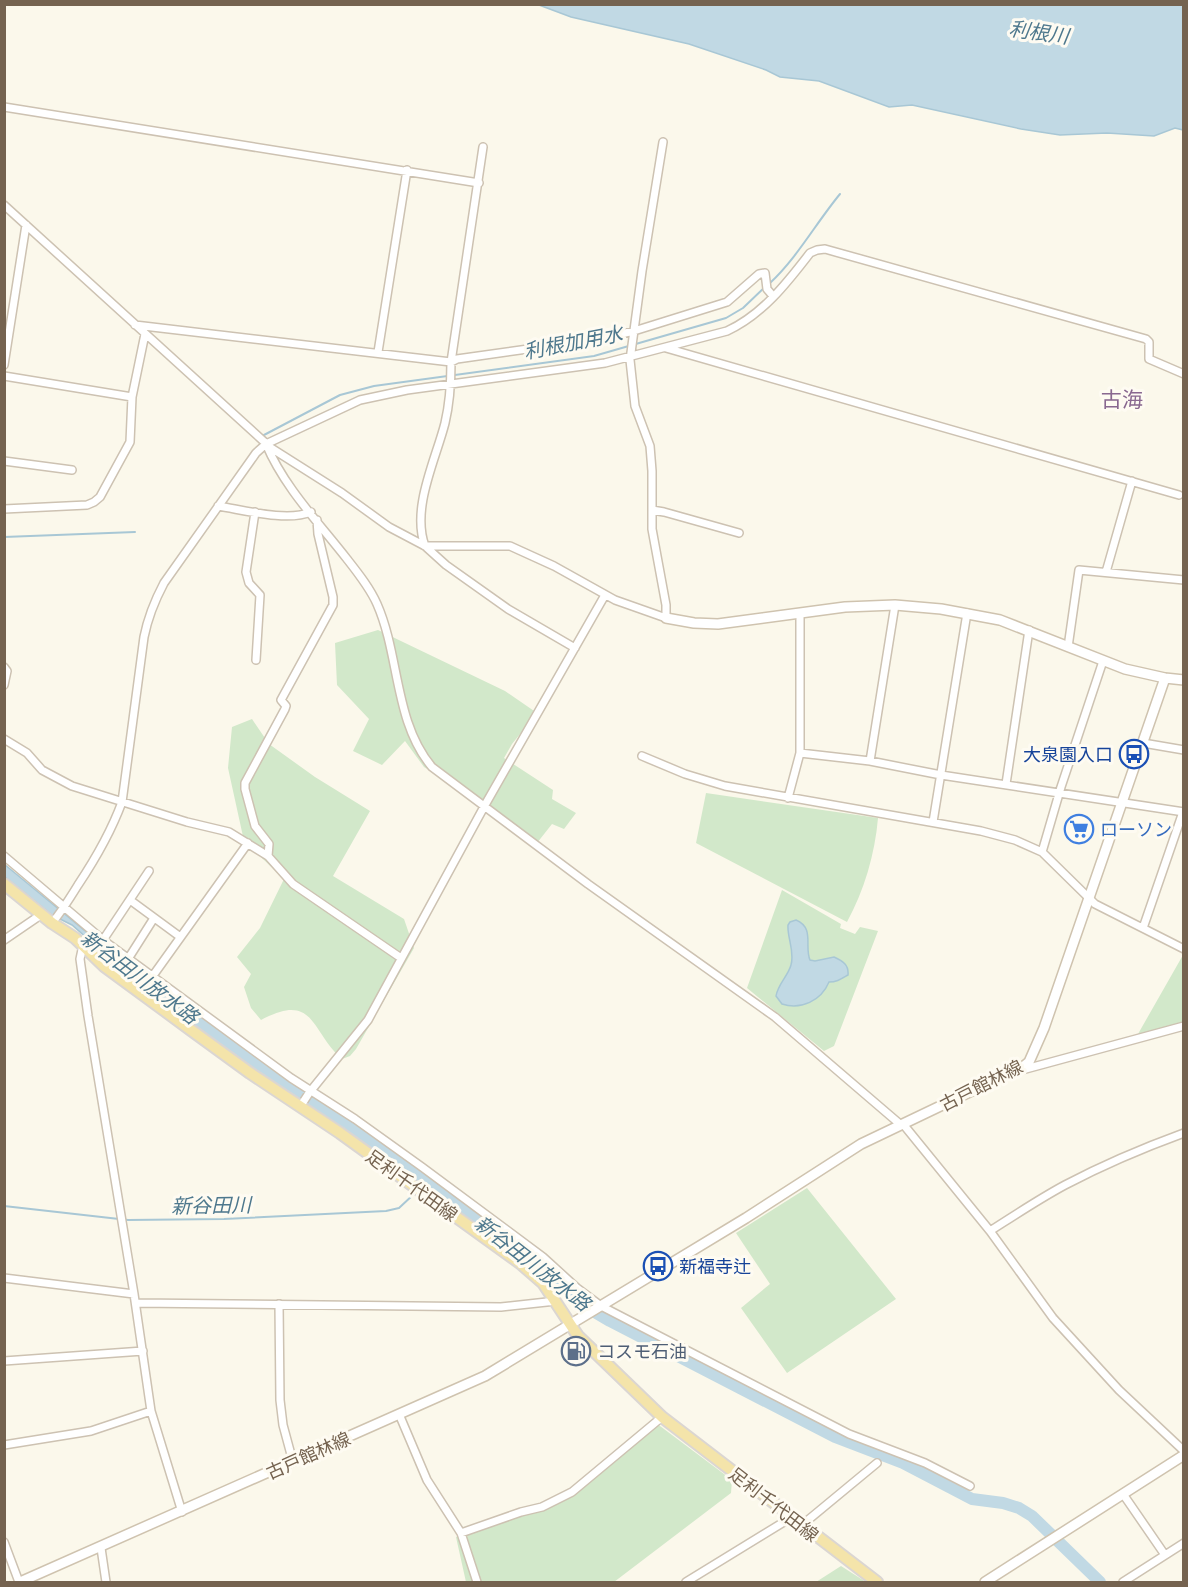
<svg xmlns="http://www.w3.org/2000/svg" width="1188" height="1587" viewBox="0 0 1188 1587" font-family="'Noto Sans','Noto Sans JP',sans-serif">
<rect width="100%" height="100%" fill="#fbf8eb"/>
<!-- green -->
<path fill="#d2e8ca" d="M378,630L505,691L537,713L512,744L504,758L553,790L552,799L576,813L564,829L552,824L537,843L494,811L424,767L405,741L382,765L353,751L369,719L337,685L335,643Z
M252,719L269,744L315,777L370,811L333,876L404,919L414,948L356,1049L350,1056L342,1059C310,1031 315,991 261,1020L251,1008L244,987L251,974L237,957L260,928L284,879L244,841L228,768L232,727Z
M706,793L878,818C875,854 864,891 847,922L696,843Z
M782,890L841,924L840,928L855,934L860,927L878,931L834,1046L824,1051L747,988Z
M1183,955V1023L1138,1034Z
M807,1188L896,1299L787,1373L741,1308L770,1284L736,1233Z
M656,1423L732,1480L731,1493L614,1582H466L456,1537L535,1509L577,1488Z
M841,1566L866,1582H816Z"/>
<!-- water -->
<path fill="#c1d9e4" stroke="#a8c7d5" stroke-width="1.5" d="M539,5H1183V130L1175,128L1154,136L1107,133L1060,135L1021,129L912,105L889,107L819,81L780,77L766,70L689,44L571,17Z
M4,864L107,949L136,969L128,977L107,961L106,955L72,925L52,915L5,877Z
M796,920C815,928 804,946 810,960L815,961L834,957C843,961 849,965 848,975C841,979 837,982 829,982C821,1001 801,1010 782,1004L776,996C778,984 788,976 791,965C795,951 787,938 788,925L790,922Z"/>
<g fill="none" stroke-linecap="round" stroke-linejoin="round">
<!-- stream -->
<path stroke="#a8c7d5" stroke-width="2" d="M770,283C797,258 816,223 840,194
M264,435L340,395L374,386L594,356L726,318L743,308L765,287
M4,537L135,532
M4,1206L128,1220L224,1219L386,1211L399,1208L414,1194"/>
<!-- river -->
<path stroke="#c1d9e4" stroke-width="12" d="M120,964L311,1102L404,1164L532,1260L583,1305L610,1321L835,1437L903,1463L972,1499L1003,1503L1019,1508L1032,1516L1100,1582"/>
<!-- street casing -->
<g stroke="#cdc2b2" stroke-width="10">
<path id="street" d="M4,107L479,183
M4,205L271,448L342,493L389,527L425,546L446,565L508,609L575,648
M135,325L451,362L457,359L599,339L634,331L727,302L759,274L765,273L767,289L773,296
M666,348L1179,495
M378,352L407,170
M4,365L26,225
M4,376L132,397
M266,444C284,487 319,523 347,559C358,573 370,588 377,604C400,656 394,722 432,767L588,884L775,1017L901,1125
M4,461L72,470
M218,506C244,510 287,522 311,512
M4,509L87,505L94,502L100,497L130,442L132,397L145,334
M652,510L664,512L739,533
M255,512L246,572L249,583L260,595L256,660
M425,546H510L554,566L615,600L666,618V605L652,529V471L650,446L635,406L630,360L642,271L663,142
M425,546C411,508 436,459 445,423C450,402 451,383 451,362L483,147
M1106,572L1132,481
M1068,647L1079,570L1184,580
M4,667L7,671L4,685
M4,739L27,753L42,770L72,786L187,822L229,832L268,856L293,884L401,958
M1143,743L1184,750
M800,753L870,761L941,775L1184,812
M642,756L685,774L725,786L981,831L1015,840L1042,852L1095,904L1184,949
M870,761L895,605
M1006,784L1029,630
M788,798L800,753V613
M933,822L967,613
M1042,852L1061,787L1103,661
M4,856L103,940L291,1078L355,1119L422,1167L543,1257L577,1288L601,1306L849,1434L925,1463L970,1486
M268,856L269,844L255,826L245,789V783L285,709L286,706L281,700L333,605V597L318,534L317,520
M130,900L179,936
M52,923C62,911 70,898 78,885C96,858 111,832 122,802L144,637C148,617 155,600 164,583L256,453L266,444L360,400L407,390L605,363L727,331C762,315 787,283 810,253L817,250L825,249L1146,339L1149,342V359L1184,374
M1143,928L1183,812
M4,940L42,914
M103,940L149,871
M83,945L80,959L88,1016L134,1294L151,1411L182,1512
M128,959L154,918
M152,977L248,843
M1022,1070L1184,1026
M300,1107L309,1093L368,1020L485,805L605,595
M903,1124L990,1231L1053,1318L1119,1390L1184,1451
M990,1231C1015,1215 1039,1199 1065,1185C1103,1165 1143,1148 1184,1133
M4,1278L134,1294
M136,1303L501,1307L556,1301
M279,1304L280,1400L283,1425L293,1462
M4,1361L143,1351
M399,1414L427,1480L461,1533L477,1582
M4,1445L91,1431L151,1411
M1123,1494L1165,1555
M802,1525L877,1463
M461,1533L521,1512L542,1507L572,1492L662,1417
M4,1542L19,1582
M101,1548L106,1582
M686,1582L792,1517
M1123,1582L1184,1543"/>
</g>
<!-- secondary casing -->
<g stroke="#cfc3af" stroke-width="12">
<path id="secondary" d="M666,618L694,623L718,624L845,607L895,605L941,609L1000,620L1125,669L1165,678L1184,680
M20,1582L485,1376L746,1218L861,1144L1024,1066L1029,1062L1044,1028L1165,678
M985,1582L1184,1455"/>
</g>
<!-- primary casing -->
<g stroke="#dbd6d2" stroke-width="14">
<path id="primary" d="M4,884L52,923L75,938L104,966L191,1030L250,1073L340,1133L520,1263L543,1283L578,1336L662,1417L877,1582"/>
</g>
<!-- street -->
<use href="#street" stroke="#fff" stroke-width="7"/>
<!-- secondary -->
<use href="#secondary" stroke="#fff" stroke-width="9"/>
<!-- primary -->
<use href="#primary" stroke="#f4e4aa" stroke-width="10"/>
</g>
<!-- icons -->
<defs>
<g id="bus-ring" transform="scale(1.5)"><circle r="9.5" fill="#fefbf2" stroke="#1a4fb4" stroke-width="1.5"/><path d="M-5-6H5V4H4V6H2V4H-2V6H-4V4H-5ZM-3.5-4V0h7V-4ZM-3.5 1.2v1.5H-2V1.2ZM2 1.2v1.5H3.5V1.2Z" fill="#1a4fb4"/></g>
<g id="supermarket-ring" transform="scale(1.5)"><circle r="9.5" fill="#fefbf2" stroke="#3f7fe0" stroke-width="1.5"/><path d="M-6-5.5h2.5l.6 2H6L4.5 2H-2.5L-4.4-4H-6ZM-1.5 3.2a1.3 1.3 0 1 0 .1 0ZM3 3.2a1.3 1.3 0 1 0 .1 0Z" fill="#3f7fe0"/></g>
<g id="fuel-ring" transform="scale(1.5)"><circle r="9.5" fill="#fefbf2" stroke="#5c6f8a" stroke-width="1.5"/><path d="M-5.5-6h7V0h2V4h1.3V-2.5L3-4.5l.8-.8L6-3V5H2.5V1h-1V6h-7ZM-4.2-4.7v3.2H.2V-4.7Z" fill="#5c6f8a"/></g>
</defs>
<g fill-rule="evenodd">
<use href="#bus-ring" x="1134" y="754"/>
<use href="#supermarket-ring" x="1079" y="829"/>
<use href="#bus-ring" x="658" y="1266"/>
<use href="#fuel-ring" x="576" y="1351"/>
</g>
<g text-anchor="middle" dominant-baseline="central" stroke-width="6" stroke-linejoin="round" paint-order="stroke">
<!-- transit labels -->
<g font-size="18" fill="#164399" stroke="#fefbf2" text-anchor="end">
<text x="1113" y="754">大泉園入口</text>
<text x="679" y="1266" text-anchor="start">新福寺辻</text>
</g>
<!-- shop labels -->
<g font-size="18" fill="#366cbe" stroke="#fefbf2" text-anchor="start">
<text x="1100" y="829">ローソン</text>
</g>
<!-- street labels -->
<g font-size="18" fill="#756350" stroke="#fefbf2">
<text transform="translate(981 1085) rotate(-27)">古戸館林線</text>
<text transform="translate(412 1185) rotate(36)">足利千代田線</text>
<text transform="translate(308 1455) rotate(-24)">古戸館林線</text>
<text transform="translate(774 1504) rotate(38)">足利千代田線</text>
</g>
<!-- service labels -->
<g font-size="18" fill="#4e5e75" stroke="#fefbf2" text-anchor="start">
<text x="597" y="1351">コスモ石油</text>
</g>
<!-- water labels -->
<g font-size="20" font-style="italic" fill="#4e788d" stroke="#fefbf2">
<text transform="translate(1039 32) rotate(8)">利根川</text>
<text transform="translate(573 342) rotate(-11)">利根加用水</text>
<text transform="translate(140 977) rotate(37)">新谷田川放水路</text>
<text transform="translate(211 1205) rotate(-1)">新谷田川</text>
<text transform="translate(533 1263) rotate(38)">新谷田川放水路</text>
</g>
<!-- quarter labels -->
<g font-size="21" fill="#896890" stroke="#fefbf2">
<text x="1122" y="399">古海</text>
</g>
</g>
<!-- border -->
<rect width="1188" height="1587" fill="none" stroke="#756350" stroke-width="12"/>
</svg>
